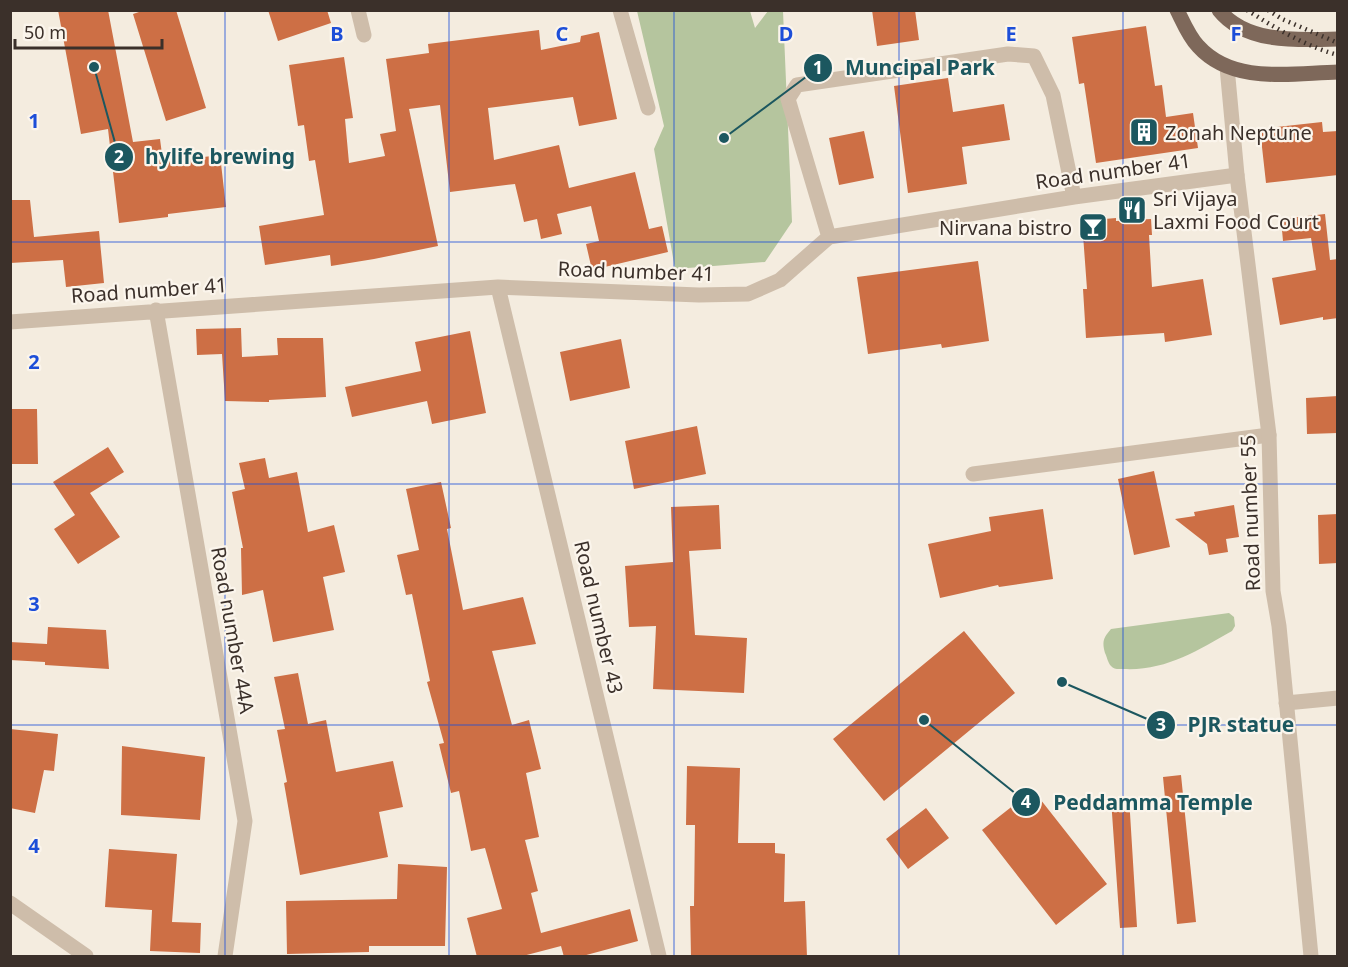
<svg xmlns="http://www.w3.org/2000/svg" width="1348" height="967" viewBox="0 0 1348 967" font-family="'Noto Sans',sans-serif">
<rect width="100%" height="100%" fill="#f4ecdf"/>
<!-- green -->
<path fill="#b5c59e" d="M637,11H750L755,28L768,11H783L792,222L765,262L675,269L654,149L664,126Z
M1229,613L1234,617L1235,626L1232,631C1197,651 1165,671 1124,669C1119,669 1114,670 1111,666C1108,663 1107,657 1105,653C1102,642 1103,638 1111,629Z"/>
<!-- building -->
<path fill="#cd6f45" d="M58,10H108L133,142L160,139L163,162L220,155L226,207L168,214V217L119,223L108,129L81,134Z
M145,10H176L206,108L166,121L133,14Z
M268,10H327L331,23L278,41Z
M872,10H915L919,40L877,46Z
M1146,26L1155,86L1162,85L1166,117L1193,113L1198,148L1096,163L1084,83L1079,84L1072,37Z
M539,30L541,50L580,42L581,36L599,32L617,119L579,126L573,97L488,108L494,160L559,145L569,188L635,172L649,229L662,226L668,252L592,270L586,244L599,241L591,206L557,214L562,234L541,239L537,219L524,222L515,184L450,192L440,105L409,109L438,246L374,259L331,266L330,255L265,265L259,226L324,215L315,160L309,161L304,125L298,126L289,65L344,57L353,118L345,119L349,163L385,156L380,134L396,131L386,59L429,53L428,44Z
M948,78L953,112L1004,104L1010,140L962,147L967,184L908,193L894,86Z
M1322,122L1323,132L1338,131V175L1266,183L1260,129Z
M864,131L874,178L839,185L829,138Z
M10,200H30L34,237L99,231L104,283L66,287L63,260L10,263Z
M1325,214L1330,260L1338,259V318L1323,320V317L1280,325L1272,278L1316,270L1311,238L1283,241L1281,219Z
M1116,218V221L1151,219L1152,235H1149L1152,287L1203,279L1212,335L1165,342L1164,333L1086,338L1083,289H1087L1082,221Z
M978,261L989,341L942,348L941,344L868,354L857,277Z
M241,328L242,357L278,355L277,338H323L326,397L269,400V402L225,401L222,354L197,355L196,329Z
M470,331L486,413L432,424L427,401L352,417L345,387L421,371L415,342Z
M621,339L630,388L570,401L560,352Z
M1338,396V433L1307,434L1306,398Z
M10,409H37L38,464H10Z
M697,426L706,474L634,489L625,441Z
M108,447L124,472L90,493L120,537L78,564L54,529L75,515L53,482Z
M265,458L269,478L297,472L308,532L334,525L345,572L323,577L334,630L273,642L263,590L242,595L241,548H243L232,492L245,489L239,463Z
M1154,471L1170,547L1134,555L1118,479Z
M441,482L451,528L447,529L463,610L523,597L536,644L492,651L512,725L529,720L541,769L526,773L539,837L525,840L538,891L531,893L541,933L630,909L638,941L579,957H564L561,946L519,957H477L467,918L502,909L485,848L471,851L459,791L451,793L439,744L444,743L427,682L430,681L412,594L406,595L397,555L419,550L406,489Z
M719,505L721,549L689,551L695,635L747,638L744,693L653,689L656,626L629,627L625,566L673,562L671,507Z
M1234,505L1239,537L1226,539L1228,552L1209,555L1207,544L1175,519L1195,516L1194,512Z
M1043,509L1053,579L999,587L998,585L940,598L928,544L991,531L989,517Z
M1338,514V563L1319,564L1318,515Z
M48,627L106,630L109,669L45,665V662L10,660V642L47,644Z
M964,631L1015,693L884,801L833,739Z
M298,673L308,724L326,720L336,772L393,761L403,807L379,812L388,857L300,875L284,783L287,782L277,730L285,729L274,677Z
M10,729L58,734L54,771L44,770L35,813L10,808Z
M122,746L205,757L200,820L121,815Z
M687,766L740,768L738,843H775V853L785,854L784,902L805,901L807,957H691L690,906H694L695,825H686Z
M1181,775L1196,922L1177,924L1163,777Z
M1033,790L1107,884L1056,925L982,830Z
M1129,797L1137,927L1120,928L1111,799Z
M926,808L949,838L908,869L886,839Z
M109,849L177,854L172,922L201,923L200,953L150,951L152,910L105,907Z
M398,864L447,867L445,946H369V952L287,954L286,901L397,899Z"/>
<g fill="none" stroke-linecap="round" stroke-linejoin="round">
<!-- minor -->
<path stroke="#cebdaa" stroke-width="15" d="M358,10L364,35
M620,10L648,108
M829,237L788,99L797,85L1008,54L1034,56L1053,95L1074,197
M498,287L659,956
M156,310L245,821L225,956
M10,322L498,287L699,295L748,294L780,280L829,237L1074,197L1237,175
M973,474L1269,435
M1286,703L1338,698"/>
<!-- tertiary -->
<path stroke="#cebdaa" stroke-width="15" d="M1227,67L1237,175L1269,435L1273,591L1279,626L1311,956
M10,903L86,956"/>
<!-- primary -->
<path stroke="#7e685a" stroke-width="15" d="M1177,10C1183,22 1189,37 1198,46C1233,85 1291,73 1338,72
M1219,10C1246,44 1298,40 1338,39"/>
<!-- rail -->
<path stroke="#3b302a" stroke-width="4.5" stroke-dasharray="1.5 4.5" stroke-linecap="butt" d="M1247,10C1275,28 1305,46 1338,55
M1268,10L1282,19L1338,43"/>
</g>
<!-- grid -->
<path fill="none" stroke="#1d4ed8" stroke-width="1.5" stroke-opacity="0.55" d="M225,10V956M449,10V956M674,10V956M899,10V956M1123,10V956M10,242H1338M10,484H1338M10,725H1338"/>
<!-- icons -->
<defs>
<g id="building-square" transform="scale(1.5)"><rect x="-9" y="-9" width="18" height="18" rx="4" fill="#1c575f" stroke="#fbf5ec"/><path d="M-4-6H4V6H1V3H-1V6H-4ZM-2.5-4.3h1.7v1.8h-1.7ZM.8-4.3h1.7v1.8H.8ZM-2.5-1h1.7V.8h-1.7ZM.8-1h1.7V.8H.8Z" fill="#fff"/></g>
<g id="restaurant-square" transform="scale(1.5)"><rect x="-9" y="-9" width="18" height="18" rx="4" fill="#1c575f" stroke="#fbf5ec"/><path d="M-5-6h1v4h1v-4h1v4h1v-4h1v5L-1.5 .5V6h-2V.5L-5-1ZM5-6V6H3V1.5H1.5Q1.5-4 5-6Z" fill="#fff"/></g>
<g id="bar-square" transform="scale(1.5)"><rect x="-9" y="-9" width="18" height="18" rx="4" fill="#1c575f" stroke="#fbf5ec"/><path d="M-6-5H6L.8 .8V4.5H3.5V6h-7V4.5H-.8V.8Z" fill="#fff"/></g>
</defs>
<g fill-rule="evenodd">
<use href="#building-square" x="1144" y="132"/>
<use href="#restaurant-square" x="1132" y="210"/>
<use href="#bar-square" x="1093" y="227"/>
</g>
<g text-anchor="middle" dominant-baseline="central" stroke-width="4.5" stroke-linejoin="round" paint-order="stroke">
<!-- poi labels -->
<g font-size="20" fill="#3b302a" stroke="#fbf5ec" text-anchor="start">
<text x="1165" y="132">Zonah Neptune</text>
<text x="1153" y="198">Sri Vijaya<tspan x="1153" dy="23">Laxmi Food Court</tspan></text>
<text x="1072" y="227" text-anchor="end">Nirvana bistro</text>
</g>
<!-- street labels -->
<g font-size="20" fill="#3b302a" stroke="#fbf5ec">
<text transform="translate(1113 171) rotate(-8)">Road number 41</text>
<text transform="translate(636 271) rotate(2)">Road number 41</text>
<text transform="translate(149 290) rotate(-4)">Road number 41</text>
<text transform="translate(1250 513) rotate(-92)">Road number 55</text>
<text transform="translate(599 617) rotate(77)">Road number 43</text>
<text transform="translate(233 630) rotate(80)">Road number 44A</text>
</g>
</g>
<g font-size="20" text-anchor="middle" font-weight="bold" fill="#1d4ed8" stroke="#fbf5ec" stroke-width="4.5" stroke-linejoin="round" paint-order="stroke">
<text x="337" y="41">B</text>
<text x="562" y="41">C</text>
<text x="786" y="41">D</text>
<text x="1011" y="41">E</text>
<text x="1236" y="41">F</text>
<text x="34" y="128">1</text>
<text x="34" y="369">2</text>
<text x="34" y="611">3</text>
<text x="34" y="853">4</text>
</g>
<!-- callouts -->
<path fill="none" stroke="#1c575f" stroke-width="2" d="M724 138L818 68M94 67L119 157M1062 682L1161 725M924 720L1026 802"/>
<g fill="#1c575f" stroke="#fbf5ec" stroke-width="2">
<circle cx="724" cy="138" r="6"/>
<circle cx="94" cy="67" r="6"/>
<circle cx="1062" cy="682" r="6"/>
<circle cx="924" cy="720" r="6"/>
<circle cx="818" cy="68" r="15"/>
<circle cx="119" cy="157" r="15"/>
<circle cx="1161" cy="725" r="15"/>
<circle cx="1026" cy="802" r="15"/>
</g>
<g font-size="18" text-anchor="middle" font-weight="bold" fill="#fff">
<text x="818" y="74">1</text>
<text x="119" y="163">2</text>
<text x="1161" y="731">3</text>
<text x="1026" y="808">4</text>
</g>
<g font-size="21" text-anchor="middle" font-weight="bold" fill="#1c575f" stroke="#fbf5ec" stroke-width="4.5" stroke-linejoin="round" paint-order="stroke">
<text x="920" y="75">Muncipal Park</text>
<text x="220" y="164">hylife brewing</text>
<text x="1241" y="732">PJR statue</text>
<text x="1153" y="810">Peddamma Temple</text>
</g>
<!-- border -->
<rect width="1348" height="967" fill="none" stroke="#3b302a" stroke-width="24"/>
<!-- scale -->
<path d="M15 39v9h147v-9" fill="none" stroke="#3b302a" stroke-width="3"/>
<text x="24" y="39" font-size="18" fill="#3b302a" stroke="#fbf5ec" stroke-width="4.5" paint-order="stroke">50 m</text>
</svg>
